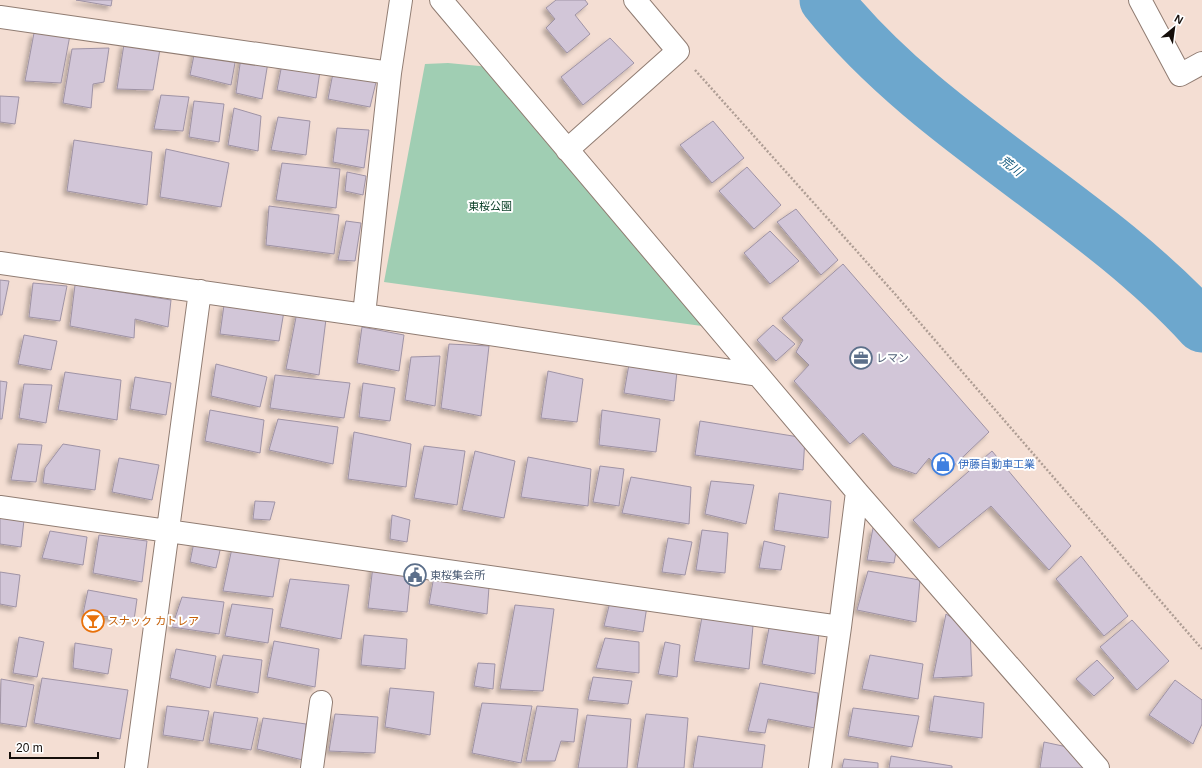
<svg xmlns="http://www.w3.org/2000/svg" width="1202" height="768" viewBox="0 0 1202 768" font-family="Arial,'Noto Sans JP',sans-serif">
<defs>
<filter id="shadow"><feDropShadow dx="-3.5" dy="3.5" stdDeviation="2" flood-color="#0004"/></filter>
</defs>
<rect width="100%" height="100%" fill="#f4ded3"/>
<!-- green -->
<path fill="#a0ceb3" d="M448,63L490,67L709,327L384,282L425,64Z"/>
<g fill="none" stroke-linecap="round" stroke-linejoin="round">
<!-- river -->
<path stroke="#6da7cd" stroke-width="53" d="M826,0C931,131 1089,203 1202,326"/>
</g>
<!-- building -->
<path fill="#d2c6d8" stroke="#9f93a5" filter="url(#shadow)" d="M76,0H112L111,6Z
M556,0H585L588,4L575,15L590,34L567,53L546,28L555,19L546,8Z
M34,33L70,35L61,83L25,81Z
M610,38L634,63L583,105L561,77Z
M124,44L160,49L153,90L117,89Z
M109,48L104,82L93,84L91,108L63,103L72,49Z
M195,50L236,57L231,85L190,75Z
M241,57L268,62L262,99L236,93Z
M282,64L320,71L316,98L277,90Z
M333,73L377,78L370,107L328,99Z
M161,95L189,97L183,131L154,129Z
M0,96L19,97L15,124L0,122Z
M194,101L224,104L219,142L189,137Z
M234,108L261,116L258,151L228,145Z
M278,117L310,121L306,155L271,150Z
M713,121L744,158L712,183L680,145Z
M337,128L369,130L364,168L333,162Z
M74,140L152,152L147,205L67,191Z
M166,149L229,163L221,207L160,197Z
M282,163L340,169L336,208L276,200Z
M747,167L781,205L754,229L719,191Z
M347,172L366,176L363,195L345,191Z
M269,206L339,215L334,254L266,245Z
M796,209L838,260L821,275L777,222Z
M346,221L361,223L355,261L338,260Z
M770,231L799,261L770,284L744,253Z
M843,264L989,432L945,474L929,458L916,474L893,466L863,433L850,444L794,381L809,365L796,352L803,340L782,318Z
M0,280L9,281L2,315H0Z
M33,283L67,286L60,321L29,317Z
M75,285L171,300L168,327L135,319L134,338L70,326Z
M224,305L284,311L279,341L220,334Z
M297,312L326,319L319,375L286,369Z
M773,325L795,344L776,361L757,340Z
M362,327L404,335L399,371L357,363Z
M24,335L57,341L51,370L18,364Z
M449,344L489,346L481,416L441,408Z
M440,356L435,406L405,400L411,357Z
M216,364L267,377L260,407L211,396Z
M629,364L677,371L674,401L624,393Z
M548,371L583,379L577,422L541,418Z
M65,372L121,380L117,420L58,410Z
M275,375L350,383L344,418L270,408Z
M135,377L171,383L166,415L130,409Z
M0,381L7,382L2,419H0Z
M363,383L395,388L390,421L359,417Z
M24,384L52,385L46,423L19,418Z
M210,410L264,420L260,453L205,441Z
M602,410L660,419L656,452L599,445Z
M278,419L338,427L333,464L269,450Z
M700,421L805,438L803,470L695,455Z
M354,432L411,444L406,487L348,479Z
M18,444L42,445L36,482L11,480Z
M63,444L100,450L95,490L43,483L45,468Z
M424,446L465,451L457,505L414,498Z
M475,451L515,461L504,518L462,510Z
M992,451L1071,546L1049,570L991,506L939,548L913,520Z
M528,457L591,469L588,506L521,497Z
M119,458L159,465L152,500L112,492Z
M600,466L624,469L619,506L593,502Z
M631,477L691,487L689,524L622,513Z
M711,481L754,485L746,524L705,514Z
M779,493L831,501L828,538L774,530Z
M255,501L275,502L270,520L253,519Z
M392,515L410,520L407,542L390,539Z
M0,516L24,520L21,547L0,544Z
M873,528L883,531L897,546L894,563L867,560Z
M702,530L728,533L725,573L696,570Z
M50,531L87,537L83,565L42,558Z
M99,535L147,541L142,582L93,573Z
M668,538L692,542L685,575L662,572Z
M764,541L785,546L781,570L759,568Z
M194,542L221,546L216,568L190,562Z
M232,548L280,555L273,597L223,591Z
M1081,556L1128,616L1104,636L1056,579Z
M373,566L411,572L407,612L368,608Z
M868,571L920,580L916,622L857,610Z
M0,572L20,575L16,607L0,604Z
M434,576L489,587L487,614L429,604Z
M290,579L349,585L341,639L280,627Z
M88,590L137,599L134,620L83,614Z
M182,597L224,602L219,634L172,627Z
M610,602L647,606L643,632L604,626Z
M232,604L273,609L268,643L225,636Z
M515,605L554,609L543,691L500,689Z
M946,614L970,629L972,676L933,678Z
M702,617L753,626L749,669L694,661Z
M1132,620L1169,661L1137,690L1100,647Z
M769,628L819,633L815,674L762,664Z
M364,635L407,639L405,669L361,665Z
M19,637L44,642L37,677L13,673Z
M605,638L639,642V673L596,668Z
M274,641L319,649L315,687L267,677Z
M665,642L680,645L677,677L658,674Z
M75,643L112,649L108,674L73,668Z
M176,649L216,656L210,688L170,678Z
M223,655L262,660L258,693L216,685Z
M870,655L923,664L918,699L862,689Z
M1097,660L1114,678L1094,696L1076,679Z
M478,663L495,664L493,689L474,686Z
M593,677L632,681L628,704L588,700Z
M42,678L128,690L120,739L34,723Z
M1,679L34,685L26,727L0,723Z
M1175,680L1202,700V724L1193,744L1149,715Z
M760,683L818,693L815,728L768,719L765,733L748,731Z
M390,688L434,692L430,735L385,727Z
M934,696L984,703L982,738L929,731Z
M482,703L532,706L521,763L472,753Z
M167,706L209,711L203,741L163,735Z
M537,706L578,709L574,742L561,741L555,761H526Z
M853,708L919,716L912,747L848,736Z
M214,712L258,718L251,750L209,743Z
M335,714L378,717L375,753L329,751Z
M646,714L688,718L684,768H637Z
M587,715L631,719L627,768H578Z
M263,718L306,724L303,760L257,749Z
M698,736L765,745L762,768H693Z
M1044,742L1072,748L1087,768H1040Z
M891,756L952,766V768H889Z
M844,759L878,763V768H842Z"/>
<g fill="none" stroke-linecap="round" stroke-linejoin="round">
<!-- minor casing -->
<g stroke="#907c72" stroke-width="24">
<path id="minor" d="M441,0L857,492L1098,768
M1140,0L1180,75L1202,63
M0,17L390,73
M567,150L678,51L635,0
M0,263L364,315L758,375
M364,315L390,73L401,0
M0,507L840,627
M136,768L200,291
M312,768L321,702
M820,768L840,627L857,492"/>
</g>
<!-- path -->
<path stroke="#ae9d94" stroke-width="2.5" stroke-dasharray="2 2" stroke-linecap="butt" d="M695,70L895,294L1202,649"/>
<!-- minor -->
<use href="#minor" stroke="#fff" stroke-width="22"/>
</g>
<!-- icons -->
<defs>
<g id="office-ring" transform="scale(1.15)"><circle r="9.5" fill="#fff" stroke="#5c6f8a" stroke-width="1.5"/><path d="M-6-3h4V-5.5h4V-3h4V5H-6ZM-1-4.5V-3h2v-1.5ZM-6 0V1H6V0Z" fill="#5c6f8a"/></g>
<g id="shop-ring" transform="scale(1.15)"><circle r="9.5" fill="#fff" stroke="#3f7fe0" stroke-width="1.5"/><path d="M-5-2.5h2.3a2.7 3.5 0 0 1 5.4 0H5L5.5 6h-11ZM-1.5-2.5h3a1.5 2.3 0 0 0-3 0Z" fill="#3f7fe0"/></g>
<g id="civic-ring" transform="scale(1.15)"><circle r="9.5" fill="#fff" stroke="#5c6f8a" stroke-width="1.5"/><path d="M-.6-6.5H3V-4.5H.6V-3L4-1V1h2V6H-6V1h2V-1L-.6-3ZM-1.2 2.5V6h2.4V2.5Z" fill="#5c6f8a"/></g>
<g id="bar-ring" transform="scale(1.15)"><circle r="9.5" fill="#fff" stroke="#e8710a" stroke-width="1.5"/><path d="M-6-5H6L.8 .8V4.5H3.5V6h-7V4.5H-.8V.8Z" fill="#e8710a"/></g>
</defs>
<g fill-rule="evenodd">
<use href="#office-ring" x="861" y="358"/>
<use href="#shop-ring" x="943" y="464"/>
<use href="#civic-ring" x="415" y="575"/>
<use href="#bar-ring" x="93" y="621"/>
</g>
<g text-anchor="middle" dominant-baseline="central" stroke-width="4" stroke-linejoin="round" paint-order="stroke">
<!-- park labels -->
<g font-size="11" fill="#0e412a" stroke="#fff">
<text x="490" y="206">東桜公園</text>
</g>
<!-- service labels -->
<g font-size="11" fill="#4e5e75" stroke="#fff" text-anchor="start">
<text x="876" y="358">レマン</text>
<text x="430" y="575">東桜集会所</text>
</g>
<!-- shop labels -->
<g font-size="11" fill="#366cbe" stroke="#fff" text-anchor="start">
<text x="958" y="464">伊藤自動車工業</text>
</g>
<!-- food labels -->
<g font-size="11" fill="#c56008" stroke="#fff" text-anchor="start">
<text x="108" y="621">スナック カトレア</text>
</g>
<!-- water labels -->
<g font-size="12" font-style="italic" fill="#095378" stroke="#fff">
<text transform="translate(1011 166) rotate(37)">荒川</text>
</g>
</g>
<!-- north arrow -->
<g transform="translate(1174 28) rotate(29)" stroke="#ffffff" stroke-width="3" paint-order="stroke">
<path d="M0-3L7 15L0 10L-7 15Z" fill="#150e0a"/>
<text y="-6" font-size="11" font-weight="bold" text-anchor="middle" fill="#150e0a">N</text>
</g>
<!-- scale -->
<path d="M10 752v6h88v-6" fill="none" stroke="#150e0a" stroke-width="2"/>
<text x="16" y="752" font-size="12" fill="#150e0a" stroke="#ffffff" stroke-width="3" paint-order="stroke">20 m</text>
</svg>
